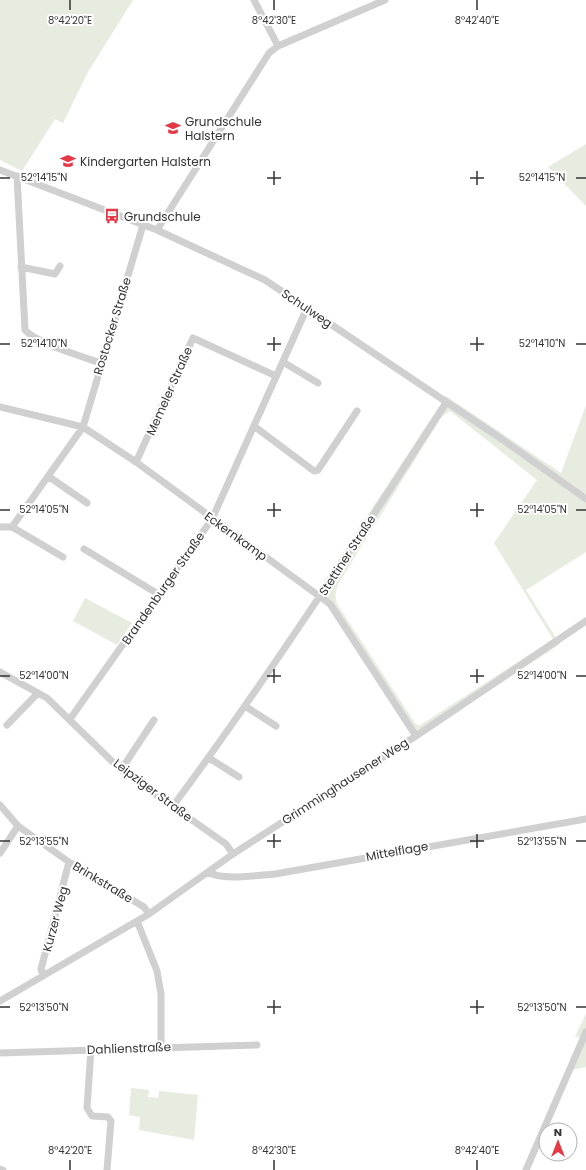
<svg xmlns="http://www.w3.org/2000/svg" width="586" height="1170" viewBox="0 0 586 1170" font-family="Poppins,sans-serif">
<rect width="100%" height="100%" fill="#fff"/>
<!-- green -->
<path fill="#e6ecdf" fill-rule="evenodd" d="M0,0H133L88,72L63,123L55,119L22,171L0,160Z
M586,144V206L548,167Z
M446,396L561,473L586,405V552L526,590L560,644L419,737L331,602L317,592ZM450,411L537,480L494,543L553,639L419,726L415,723L339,607C334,598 335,594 338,584L442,416Z
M85,598L132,623L117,645L73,621Z
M586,1014V1067L572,1070L585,1040L575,1036Z
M131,1088L149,1090L148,1097L158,1098L159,1091L198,1095L194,1140L139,1130L140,1117L129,1115Z"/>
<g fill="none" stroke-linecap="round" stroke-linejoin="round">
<!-- minor -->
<path stroke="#d0d0d0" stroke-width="7" d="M254,0L278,46
M0,170L157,230L265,280L503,440L586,499
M17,176L25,330C36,343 83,357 101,363
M157,230L269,53L278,46L385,0
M21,267L55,274L60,266
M283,362L318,383
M0,407L83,427L136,462L330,604L416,736
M254,426L314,471L318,470L357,411
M136,462L193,338L276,376
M48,476L87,503
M0,527H12L83,427L143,225
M12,527L63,557
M84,549L158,594
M0,672L47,698L121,770L226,844L233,854
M245,706L276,726
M70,719L212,519L307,308
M7,725L38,693
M209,758L239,777
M121,770L154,720
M0,805L18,826L69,862L144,907L149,914
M173,806C270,675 358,539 446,403
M0,853L18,826
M208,872C221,881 258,875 275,874L586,819
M137,921L157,971L161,994V1047
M43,976L41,969L69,862
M0,1001L149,914L233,854L416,736L586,621
M91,1049L87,1108L92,1116L108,1117L111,1121L107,1170
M0,1053L257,1045
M0,1169L3,1170
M526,1170L586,1032"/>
</g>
<!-- ticks -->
<path fill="none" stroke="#333" stroke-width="1.5" d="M70,0V10M274,0V10M477,0V10M274,171V185M477,171V185M0,178H10M267,178H281M470,178H484M576,178H586M274,337V351M477,337V351M0,344H10M267,344H281M470,344H484M576,344H586M274,503V517M477,503V517M0,510H10M267,510H281M470,510H484M576,510H586M274,669V683M477,669V683M0,676H10M267,676H281M470,676H484M576,676H586M274,834V848M477,834V848M0,841H10M267,841H281M470,841H484M576,841H586M274,1000V1014M477,1000V1014M0,1007H10M267,1007H281M470,1007H484M576,1007H586M70,1160V1170M274,1160V1170M477,1160V1170"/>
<!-- icons -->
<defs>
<g id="school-bare" transform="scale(1.2)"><path d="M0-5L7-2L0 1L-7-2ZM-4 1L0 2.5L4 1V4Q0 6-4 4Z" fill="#e63946" stroke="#fff" stroke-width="2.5" paint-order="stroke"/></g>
<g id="bus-bare" transform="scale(1.2)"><path d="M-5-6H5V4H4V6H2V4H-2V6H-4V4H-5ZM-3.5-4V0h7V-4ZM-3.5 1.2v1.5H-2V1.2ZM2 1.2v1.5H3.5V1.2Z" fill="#e63946" stroke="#fff" stroke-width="2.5" paint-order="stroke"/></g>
</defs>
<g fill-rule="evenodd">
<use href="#school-bare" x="173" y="128"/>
<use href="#school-bare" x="68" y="161"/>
<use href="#bus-bare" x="112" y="216"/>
</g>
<g text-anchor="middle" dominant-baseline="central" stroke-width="4" stroke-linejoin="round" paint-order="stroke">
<!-- poi labels -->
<g font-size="12" fill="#333" stroke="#fff" text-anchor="start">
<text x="185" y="121">Grundschule<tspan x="185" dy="14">Halstern</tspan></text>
<text x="80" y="161">Kindergarten Halstern</text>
<text x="124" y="216">Grundschule</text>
</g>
<!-- street labels -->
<g font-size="12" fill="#333" stroke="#fff">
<text transform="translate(307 308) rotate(34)">Schulweg</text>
<text transform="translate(112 326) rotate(-73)">Rostocker Straße</text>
<text transform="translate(169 391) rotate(-66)">Memeler Straße</text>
<text transform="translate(236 536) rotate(36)">Eckernkamp</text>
<text transform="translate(347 555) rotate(-57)">Stettiner Straße</text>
<text transform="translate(163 588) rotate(-55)">Brandenburger Straße</text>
<text transform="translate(345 781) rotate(-33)">Grimminghausener Weg</text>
<text transform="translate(153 790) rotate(37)">Leipziger Straße</text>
<text transform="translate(397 851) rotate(-10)">Mittelflage</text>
<text transform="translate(103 882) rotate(31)">Brinkstraße</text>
<text transform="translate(55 919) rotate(-75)">Kurzer Weg</text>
<text transform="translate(129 1048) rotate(-2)">Dahlienstraße</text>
</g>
</g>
<g font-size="10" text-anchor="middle" fill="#333" stroke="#fff" stroke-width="4" stroke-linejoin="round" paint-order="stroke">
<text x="70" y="24">8°42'20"E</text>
<text x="274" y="24">8°42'30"E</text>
<text x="477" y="24">8°42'40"E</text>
<text x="44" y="181">52°14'15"N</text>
<text x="542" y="181">52°14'15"N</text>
<text x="44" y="347">52°14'10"N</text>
<text x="542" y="347">52°14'10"N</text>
<text x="44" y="513">52°14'05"N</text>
<text x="542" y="513">52°14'05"N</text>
<text x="44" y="679">52°14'00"N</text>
<text x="542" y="679">52°14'00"N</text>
<text x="44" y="845">52°13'55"N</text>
<text x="542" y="845">52°13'55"N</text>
<text x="44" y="1011">52°13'50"N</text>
<text x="542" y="1011">52°13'50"N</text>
<text x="70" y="1154">8°42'20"E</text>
<text x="274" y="1154">8°42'30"E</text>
<text x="477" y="1154">8°42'40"E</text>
</g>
<!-- north arrow -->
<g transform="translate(558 1142)"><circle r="19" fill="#ffffff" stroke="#adadad"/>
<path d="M0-3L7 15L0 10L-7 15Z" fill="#e63946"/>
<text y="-6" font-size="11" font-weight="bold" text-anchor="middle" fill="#333333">N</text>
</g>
</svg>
